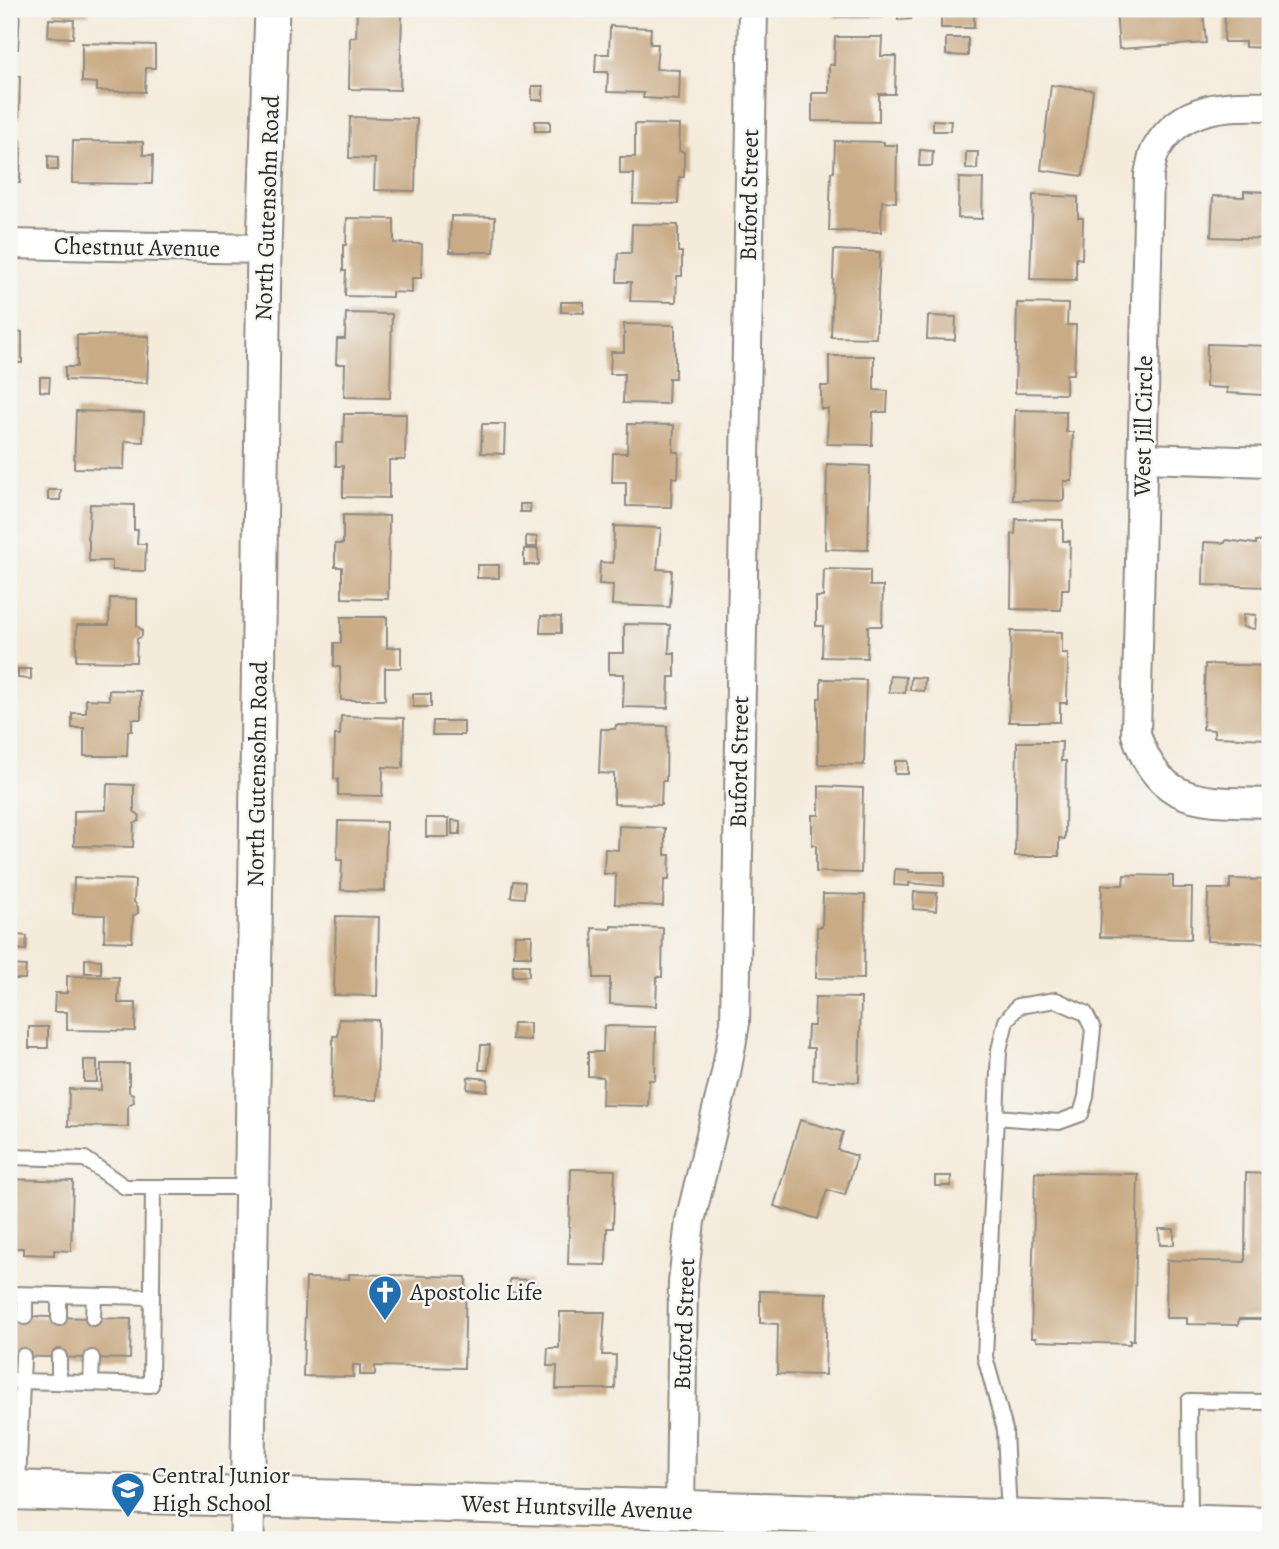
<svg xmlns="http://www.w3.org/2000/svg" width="1279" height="1549" viewBox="0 0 1279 1549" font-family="Alegreya,serif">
<rect width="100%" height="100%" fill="#f6f6f2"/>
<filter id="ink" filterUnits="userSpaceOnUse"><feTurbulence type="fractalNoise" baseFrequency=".0143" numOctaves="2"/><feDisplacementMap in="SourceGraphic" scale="14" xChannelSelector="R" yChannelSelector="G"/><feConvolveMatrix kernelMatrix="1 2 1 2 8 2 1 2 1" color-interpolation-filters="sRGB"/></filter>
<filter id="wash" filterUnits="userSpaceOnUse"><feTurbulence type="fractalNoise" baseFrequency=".00686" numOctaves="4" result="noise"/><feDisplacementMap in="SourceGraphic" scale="28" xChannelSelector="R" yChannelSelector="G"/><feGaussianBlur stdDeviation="1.57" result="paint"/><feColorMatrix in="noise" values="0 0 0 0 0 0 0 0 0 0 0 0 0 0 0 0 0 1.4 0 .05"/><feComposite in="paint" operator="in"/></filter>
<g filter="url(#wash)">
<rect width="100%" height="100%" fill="#f4ebdb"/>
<g id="blocks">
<!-- building -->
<path fill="#c9ab85" d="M9,9H20L18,49H9Z
M54,9H89V15L54,14Z
M834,9H884V17H834Z
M898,9H911V19L898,20Z
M1116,9H1203L1206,43L1119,49Z
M1225,9H1270V48L1245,47V42H1224Z
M357,10L402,11L400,90L349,89L350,37H356Z
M941,12H974V28H941Z
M49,19L74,20L73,38L48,37Z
M610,26L651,28L650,44H658L656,69L680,70L679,100L643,98L644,93L607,92L608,72H595L596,54H609Z
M835,37H882L881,56H896L895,94H879V122L812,121V93H829V65H834Z
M946,38H968V56L946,55Z
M82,43L155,45V68H146L145,92L97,91V83L82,82Z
M9,76H20L19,119H9Z
M1051,85L1093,90L1083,176L1041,170Z
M532,86H543V100H532Z
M350,117L417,119L415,191L374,190L375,159L349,158Z
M933,120L951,121L950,131H933Z
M535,121H550V131H535Z
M635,124L680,125L679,151L684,152V177H679L678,204L633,203L634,174H620V157H635Z
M9,140H21L20,183H9Z
M73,141L143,142V155H153L152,184L72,183Z
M835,141L884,142V145H897L896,202L882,201L881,232L829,231L831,172H834Z
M920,150L933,151L932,166H919Z
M966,152H978L977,169H966Z
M48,156L58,157V170H48Z
M959,178L983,179L982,219L958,218Z
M1244,191L1268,192L1270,239L1211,237L1213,196L1244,197Z
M1033,195L1078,197V218H1083L1082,259L1076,258V280L1030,279Z
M451,216L495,217L494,252H450Z
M347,218L394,219V243L422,244L421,278H412V293L392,292V297L345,296L346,271H343V245H346Z
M632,224L678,225V252H682V276H677L676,302L630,301L631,282H617L618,253H631Z
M834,250L880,252L876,338L831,337Z
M561,302H584V313L561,312Z
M1017,303L1068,304L1067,325H1076L1074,374H1066V394L1015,393Z
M346,313L392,314L390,398L344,397L345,364H336L337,339H345Z
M928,316L956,317L955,340L927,339Z
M624,324L675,325V378H669L668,404L623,403L624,374H610L611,352H624Z
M9,332H22V363H9Z
M77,335L149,336L147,383L65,380V367H77Z
M1207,344L1270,346V389H1265L1264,395L1227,393V388L1206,387Z
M829,356H874V390L888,391L887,412H873L872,445L827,444L828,409H821V386H829Z
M40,377H50L49,392L40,391Z
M1015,410L1066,411V432H1073L1072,481H1064V501L1013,500Z
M76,411L144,413L143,442L125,441L124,469L74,468Z
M344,414H406L405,460H389V498L343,497V466H336V443H343Z
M482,424H505L504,454L481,453Z
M628,424L674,425L673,452H679L678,478L672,477L671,507L626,506V482H612L613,453H627Z
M827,464L870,466L868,550L825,549Z
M48,490H61L60,500H48Z
M90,504L134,505V530H138L137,544H146L145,571L112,570V561H89V540L87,537L89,527Z
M520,504H530V512H520Z
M343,515L389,516L388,599L342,598V567H335V544H343Z
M1016,519L1063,520V541H1070L1069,589H1062L1061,610L1011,609L1012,534H1015Z
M614,526L661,528L657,569L672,570L670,607L612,605L613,585L599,584L600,562L613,563Z
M526,536L537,537V547H526Z
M1226,540L1256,544V541H1266L1265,544H1270V587L1203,585L1204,542L1225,543Z
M524,549H538L539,565H524Z
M477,565H499V578H477Z
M824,569L870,570V586H883L882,626H868L867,658L822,657L823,626H816V597H823Z
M110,598L137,599V626L142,630V636L137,639L136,662L76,661L77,625H109Z
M1244,614L1256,615L1255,629L1243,627Z
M541,616L561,617V633H540Z
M341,617H387V648L401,647V668H385V700H341L340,667H334V643H341Z
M624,624L670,625L669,653H675V677H669L668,708L623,707L624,674H609V653H624Z
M1011,631L1062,632V653H1068L1067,703H1060V722H1009Z
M1205,664L1270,666V739L1214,737V730L1203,729Z
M18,669H31V679L18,678Z
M890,676L906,677L905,693L889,692Z
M911,677L925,678L924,691L910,690Z
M821,679L866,680L864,765L818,764V698H821Z
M109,690L141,691V719H132V731H128L127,756H84V728H72V713H86V699L109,700Z
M413,694H431V707H413Z
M341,716L404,718L403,768L383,767L382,796L338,795V779H334L335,735H340Z
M433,721H464V735H432Z
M616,725L667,726L666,781H662L661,805L614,804V774L599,773L601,729H615Z
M1017,742H1062L1061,761H1066L1065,839L1059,838V856H1015Z
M895,761H908V774H895Z
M107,784L134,785V811L140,816L139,821L134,824L133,847L74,846V811L106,810Z
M819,786L863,788L861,873L816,872V845H812V815H819Z
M426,818H449V837H426Z
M452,820L460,821V834H452Z
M338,821L386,822L385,891L341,890L342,860H337Z
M619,826L665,828V855H670L669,880H664L663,906L615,904L616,874H604L605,849L618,850Z
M895,869L909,870V872H944V886L909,883V886L894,885Z
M1124,875L1173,876V888H1192L1191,939L1100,937L1102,885H1123Z
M74,878L135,880L134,902L138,907V913L133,916L132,942L104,941L105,915L73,914Z
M1230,879L1270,880V943L1207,941L1208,889H1230Z
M513,881L525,882L524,898L511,897Z
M914,892L937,893L936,911L913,909Z
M823,894L865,895L864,979L816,978L817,927H822Z
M336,916L379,917L377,996L334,995Z
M611,926L663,928L662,977H657L656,1006L610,1004V978H594L592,928L611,929Z
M16,935L27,936L26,950L14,949Z
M515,935H532L531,956H514Z
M85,959L101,960V973H85Z
M9,965L26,966L25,979H9Z
M513,965H529V976H513Z
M67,976L119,977L118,1003H136L135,1031L67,1030V1012H54L55,993H67Z
M815,997L861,998L859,1082L813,1080L814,1048H807L808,1026H814Z
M339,1019L378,1020L377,1100L332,1099L333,1036H338Z
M513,1023H530V1040L512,1039Z
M604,1026L656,1027L655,1080H649L648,1106L602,1105L603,1077L588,1076V1052H603Z
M29,1027H48V1048H29Z
M481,1045H490L488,1070H479Z
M84,1060H97V1082H84Z
M101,1064H129V1092L133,1094L134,1102L128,1105V1127L68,1126L69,1089L101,1090Z
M468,1077L488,1079L487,1091L467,1089Z
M800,1120L843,1132L838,1150L857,1156L845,1195L827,1190L818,1219L774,1206Z
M571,1169L615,1170L613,1228H607L606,1265L568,1264Z
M1035,1172L1138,1174L1134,1340H1130V1344L1036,1341V1338H1031Z
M1246,1173L1270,1174V1325H1266V1319H1239L1238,1325L1187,1324V1318H1166L1167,1260L1245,1262Z
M935,1176H951V1186H935Z
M9,1179L73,1181L71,1251L54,1250V1255L23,1254V1248H9Z
M1159,1229H1174V1245H1160Z
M349,1274L466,1277L464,1368L375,1366V1375H360V1365H353V1377L303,1376L306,1278L349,1279Z
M510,1279L530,1280V1293L509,1292Z
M760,1291L827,1293L825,1375L777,1374L778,1324L760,1323Z
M560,1312H605L602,1355H616L615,1389H556L557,1366H547L548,1348H559Z
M9,1316L131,1319L130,1359L9,1356Z"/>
</g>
</g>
<g filter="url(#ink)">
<use href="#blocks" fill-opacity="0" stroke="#908b83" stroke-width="2"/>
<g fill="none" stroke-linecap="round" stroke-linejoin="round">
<!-- service casing -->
<g stroke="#908b83" stroke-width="18">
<path id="service" d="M996,1117L1059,1122L1081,1114L1086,1097L1093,1029L1085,1013L1056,1000L1018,1006L1006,1021L999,1050L985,1357L1005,1430L1009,1518
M9,1157L85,1159L125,1187H251
M9,1294L152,1297
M25,1295V1317
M59,1318V1295
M93,1318L94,1296
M23,1356L22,1381L151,1385L153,1187
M59,1357V1382
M9,1380L22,1381L18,1489
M91,1383L92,1358
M1190,1522L1189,1401L1266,1402"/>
</g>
<!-- minor casing -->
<g stroke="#908b83" stroke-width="32">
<path id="minor" d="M1270,106C1226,105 1182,105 1157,148C1152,155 1151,166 1149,175L1136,734C1160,808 1204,801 1270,803
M9,244L264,249
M1143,458L1270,462
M680,1510L683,1282L690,1221L726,1073L735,1023L753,9"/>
</g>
<!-- tertiary casing -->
<g stroke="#908b83" stroke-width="37">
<path id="tertiary" d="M247,1540L264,249L272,9"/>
</g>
<!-- secondary casing -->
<g stroke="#908b83" stroke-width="42">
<path id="secondary" d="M9,1490L1270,1527"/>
</g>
<!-- service -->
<use href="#service" stroke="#fff" stroke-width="14"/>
<!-- minor -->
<use href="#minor" stroke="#fff" stroke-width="28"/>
<!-- tertiary -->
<use href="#tertiary" stroke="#fff" stroke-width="33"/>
<!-- secondary -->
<use href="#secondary" stroke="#fff" stroke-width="38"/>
</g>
</g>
<!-- icons -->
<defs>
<g id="church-pin" transform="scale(1.75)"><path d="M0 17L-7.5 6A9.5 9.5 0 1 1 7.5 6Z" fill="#1f6fb2" stroke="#f6f6f2"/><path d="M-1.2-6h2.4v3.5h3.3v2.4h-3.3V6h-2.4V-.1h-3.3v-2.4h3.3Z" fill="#fff"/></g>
<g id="school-pin" transform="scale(1.75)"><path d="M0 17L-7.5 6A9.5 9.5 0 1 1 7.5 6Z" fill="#1f6fb2" stroke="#f6f6f2"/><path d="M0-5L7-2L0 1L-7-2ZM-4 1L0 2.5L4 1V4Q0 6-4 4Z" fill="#fff"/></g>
</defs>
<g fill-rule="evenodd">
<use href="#church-pin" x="385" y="1292"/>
<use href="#school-pin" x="128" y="1489"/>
</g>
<g text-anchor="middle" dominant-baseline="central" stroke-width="5" stroke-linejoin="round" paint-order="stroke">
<!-- street labels -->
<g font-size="24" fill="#2b2b2b" stroke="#f6f6f2">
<text transform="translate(749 195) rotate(-89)">Buford Street</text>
<text transform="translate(267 208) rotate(-88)">North Gutensohn Road</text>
<text transform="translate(137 247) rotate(1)">Chestnut Avenue</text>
<text transform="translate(1143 426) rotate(-89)">West Jill Circle</text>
<text transform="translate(739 762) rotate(-89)">Buford Street</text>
<text transform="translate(257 774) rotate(-89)">North Gutensohn Road</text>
<text transform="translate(684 1324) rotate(-88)">Buford Street</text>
<text transform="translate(577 1507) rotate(2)">West Huntsville Avenue</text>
</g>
<!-- poi labels -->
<g font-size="24" fill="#2b2b2b" stroke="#f6f6f2" text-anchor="start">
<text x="410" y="1292">Apostolic Life</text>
<text x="152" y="1475">Central Junior<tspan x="152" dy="28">High School</tspan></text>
</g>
</g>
<!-- margin -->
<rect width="1279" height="1549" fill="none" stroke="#f6f6f2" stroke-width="35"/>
</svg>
